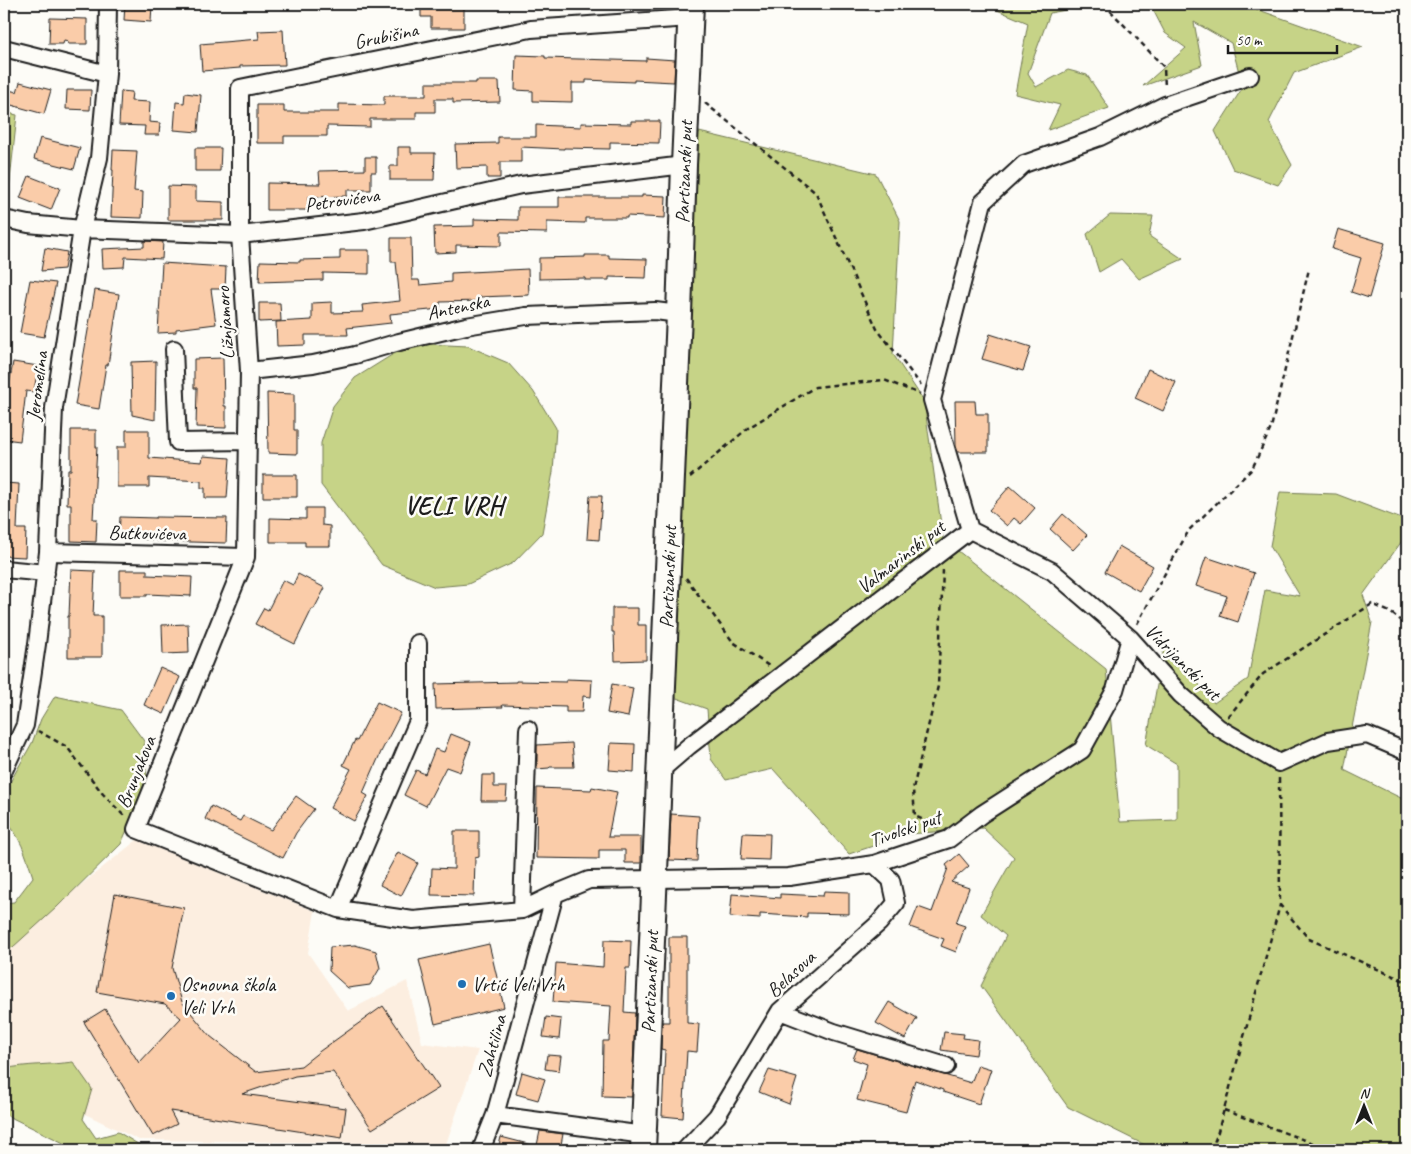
<svg xmlns="http://www.w3.org/2000/svg" width="1411" height="1154" viewBox="0 0 1411 1154" font-family="Caveat,sans-serif">
<rect width="100%" height="100%" fill="#fdfcf7"/>
<filter id="ink" filterUnits="userSpaceOnUse"><feTurbulence type="fractalNoise" baseFrequency=".02" numOctaves="2"/><feDisplacementMap in="SourceGraphic" scale="10" xChannelSelector="R" yChannelSelector="G"/><feConvolveMatrix kernelMatrix="1 2 1 2 8 2 1 2 1" color-interpolation-filters="sRGB"/></filter>
<g filter="url(#ink)">
<!-- built -->
<path fill="#fceee0" d="M137,840L315,911L308,953L348,1011L407,981L422,1043L478,1050L446,1144L139,1140L4,1075V946Z"/>
<!-- green -->
<path fill="#c6d387" stroke="#717852" d="M983,4H1097L1050,13L1028,73L1036,87L1068,70L1087,75L1109,108L1048,130L1060,105L1015,94L1028,23Z
M1150,4H1242L1363,47L1294,73L1269,122L1292,165L1278,185L1233,169L1215,131L1243,87L1231,43L1194,22L1202,65L1143,86L1186,48L1165,33Z
M4,112L17,115L7,208H4Z
M699,132L876,174L900,221L893,354L924,401L943,539L1106,669L1120,822L1177,820V764L1146,745L1165,642L1214,703L1248,679L1265,590L1300,596L1270,546L1280,492L1336,494L1407,521V534L1363,595L1372,622L1344,770L1407,801V1150H1155L1068,1107L981,986L1006,936L981,915L1014,857L983,828L909,834L849,854L773,769L726,780L711,759L707,709L671,696Z
M1110,215L1153,216L1149,236L1183,259L1139,279L1121,259L1099,272L1087,234Z
M426,344L468,346L508,363L533,391L556,428L553,472L542,533L513,563L468,584L435,587L382,565L321,485V443L333,406L355,378L395,353Z
M55,696L121,710L144,741L147,783L121,844L56,908L13,947L4,950V903L14,902L33,877C26,855 20,835 4,819V793L32,743L41,719Z
M73,1062L92,1089L83,1119L96,1138L118,1132L141,1146L458,1147V1150H78L4,1114V1069C27,1064 50,1065 73,1062Z"/>
<!-- building -->
<path fill="#facca9" stroke="#1c1c1c" d="M125,4H152L151,22L124,20Z
M421,4H464V28H431V17H421Z
M50,18L87,19V44H68V41L64,40L63,44H49Z
M283,30L285,65L240,66V68L202,71L200,44L259,39L258,31Z
M516,55L545,56V58L646,61V58L675,60L674,82L634,80V82L586,80V83H572V102L533,101V91L515,90Z
M476,81H499L500,102L453,103V99H435V112H416V119H370V127L327,126V136H284V143H257V105H284V112H339V104L384,105V96H426V83H476Z
M20,82L51,90L44,114L4,103V89L17,92Z
M67,90H91L90,110L66,109Z
M121,91L132,92L131,101L150,102L149,122L160,123L159,135H144L145,126L119,125Z
M185,93L201,95L198,132L174,130L176,102L184,103Z
M631,121H660L659,143L610,142V149L564,148V149L521,147V162H500V178H487V167L456,168L455,144L498,143V137H536V125L581,127V123L631,124Z
M40,138L80,148L74,169L34,159Z
M398,147H411V153H435L434,180H390V166H398Z
M195,148H221L220,171H195Z
M113,150L137,151L134,191L143,192L142,218L111,217L113,170H112Z
M365,157H376V172H371V190H347V196L308,197V210H267V183L320,184L319,171L365,170Z
M29,176L60,188L51,210L20,198Z
M168,186L196,187V201L223,202V220H168Z
M642,195L666,196L665,218L627,216V218H585V223L547,222V233L501,232V246L456,245V252L435,253L434,227L474,226V219L518,220V207H559V197H642Z
M1338,229L1385,243L1369,298L1351,292L1361,258L1332,249Z
M391,238H411L412,280H419L420,285L451,282V273L528,269L529,295L480,297V301L440,302V309L390,314L391,323L347,328L348,335H305V345L277,346L276,322L312,320V303L332,302V313L363,312L362,305L400,301L396,262H391Z
M144,241L163,242L162,259L125,257L124,267L103,268L102,249L144,247Z
M45,248L67,252L64,269L41,271Z
M340,250H369V274L323,273V280L259,282L260,261L300,262V260L340,259Z
M585,255H609V258L647,259L646,278L609,277V280H585V278L539,279V258L585,257Z
M162,263L226,267L225,289H211L216,324L176,329V332L158,333Z
M30,280L56,283L44,337L20,333Z
M95,290L119,294L108,365H106L99,409L75,405Z
M259,303H280L281,321L259,322Z
M990,334L1031,347L1023,371L982,359Z
M223,358L224,406H226V428L196,427L197,388H194V359Z
M156,361L155,420L132,415L131,362Z
M13,362L38,366L34,392L26,391L20,441L4,439V408H5Z
M1148,369L1176,382L1163,411L1135,398Z
M267,393L294,394V430H297V454L268,453Z
M955,401H975L976,414H988V452H958L956,446Z
M71,430H96V447H97L93,519H97L96,542L71,541V504H67L68,470H71Z
M126,430H149V458L202,462L203,456L230,458L227,498H205V488H201V481L149,478V487H117V447H126Z
M263,475H297V497H263Z
M4,483L19,484L17,529H26L25,557L4,556Z
M1010,486L1035,508L1021,524L1014,518L1007,526L989,510Z
M590,496H602L599,540L587,539Z
M306,508H322V525L330,526V546H305V542H270V518L306,519Z
M1063,514L1087,535L1073,550L1050,529Z
M120,517L156,518V517L227,518L226,543L156,541V540L119,538Z
M1119,546L1153,566L1139,591L1105,572Z
M1206,557L1254,573L1238,622L1220,616L1227,596L1196,586Z
M71,570L95,571L93,616H102V657H68V616H69Z
M120,570H147V575L192,577L191,596L147,594V596H120Z
M298,574L325,588L314,609H312L295,644L255,624L264,608L268,610L283,580L293,585Z
M612,608H638V625H646V660L615,661L614,632H612Z
M188,624L189,653L163,654L162,625Z
M160,668L180,677L164,714L144,705Z
M566,679L592,680L591,697L583,696L582,712H566V707L502,705L503,707L436,709L435,684L516,682V681L566,682Z
M612,684L633,688L628,717L607,713Z
M377,702L401,713L381,752L363,793L368,796L354,821L330,808L351,769L343,765L355,740L357,741Z
M451,734L471,742L460,772L446,767L426,806L404,795L416,770L425,774L435,749L444,752Z
M572,743L574,767H550L549,768L537,769V745Z
M611,743L635,744L634,772L609,770Z
M482,775H494V787H507L506,801H481Z
M592,787L617,792L608,837H641V863H625V850H599V859L536,858L537,788L591,790Z
M296,796L314,809L296,833L283,858L205,819L211,806L240,821L243,816L271,830Z
M671,814L699,816L697,861L669,860Z
M454,831H479V857L475,858L474,896L431,895L432,868L454,869Z
M743,833L770,834L769,860L741,859Z
M398,852L418,863L401,896L380,885Z
M959,854L969,866L951,882L969,888L956,923L965,926L956,952L941,946L944,939L910,927L918,907L932,912L948,868L946,865Z
M824,891L849,892V914L807,913V917L760,914V919L730,917L732,894L780,898V894L823,896Z
M115,894L184,908L172,968L182,1002L210,1036L256,1072L301,1066L320,1051L383,1006L439,1088L372,1129L333,1072L295,1076L242,1094L346,1108L342,1138L170,1111L177,1124L153,1136L84,1022L105,1009L139,1063L181,1018L165,1004L97,992Z
M669,937H687V1023L699,1024L697,1052L687,1051L683,1118L662,1116L665,1050L661,1049L662,1022H669Z
M604,940L631,941L630,968H626L624,1012L635,1013L632,1097L602,1096L603,1041H609L611,1006L553,1002L556,963L603,967Z
M489,944L504,1007L435,1024L419,960Z
M355,945L376,951L380,968L370,985L348,988L329,971L330,947Z
M889,1002L917,1018L905,1039L876,1023Z
M546,1017L561,1019L559,1039L543,1037Z
M944,1032L964,1034L963,1038L978,1040L976,1055L941,1050Z
M857,1049L971,1083L978,1065L991,1069L979,1104L943,1092V1090L915,1080L906,1112L857,1100L867,1064L853,1059Z
M547,1055L561,1056L559,1071L545,1069Z
M769,1070L797,1078L789,1104L759,1092Z
M522,1072L545,1079L538,1100L516,1094Z
M540,1131L563,1134L560,1150H536Z
M501,1137L536,1146V1150H498Z"/>
<g fill="none" stroke-linecap="round" stroke-linejoin="round">
<!-- street casing -->
<g stroke="#1c1c1c" stroke-width="20">
<path id="street" d="M690,18L531,29L240,88V235L249,371L246,557L136,829L338,909L413,920L522,910L555,894L589,880L789,877L874,864L949,839L982,814L1082,750L1115,690L1130,638
M4,48L107,74
M4,219L28,224L82,229L240,235L364,221L521,185L684,165
M174,349L178,442L248,441
M249,371L313,364L355,355L399,342L466,326L526,316L655,311L679,314
M970,530L1052,571L1130,638L1181,695L1219,728L1279,763L1328,741L1367,735L1407,752
M48,552L246,557
M4,569L46,573
M4,770L25,725L37,644L48,552L54,408L82,229L99,158L107,74L108,4
M660,771L689,746L970,530L932,400L983,202L1024,164L1100,137L1165,105L1250,76
M338,909L418,721V643
M522,910L528,729
M780,1011L834,1032L946,1066
M495,1115L644,1135
M481,1150L495,1115L555,894
M685,1150L717,1116L780,1011L879,923L896,903L891,880L874,864"/>
</g>
<!-- secondary casing -->
<g stroke="#1c1c1c" stroke-width="28">
<path id="secondary" d="M643,1150L679,314L684,165L691,4"/>
</g>
<!-- path -->
<path stroke="#1c1c1c" stroke-width="2.5" stroke-dasharray="5 4" stroke-linecap="butt" d="M1104,4L1164,67L1165,88
M705,103L816,193L877,329L921,385
M690,477L748,428L815,387L884,380L920,394
M686,578L733,642L769,666
M1137,624L1189,530L1252,469L1271,428L1309,269
M1228,717L1263,674L1372,604L1390,612L1407,625
M38,731L67,747L103,794L125,817
M1279,778L1280,905L1309,939L1407,982
M938,827L915,816L913,789L938,686L943,570
M1224,1110L1331,1150
M1211,1150L1217,1135L1280,905"/>
<!-- street -->
<use href="#street" stroke="#fdfcf7" stroke-width="16"/>
<!-- secondary -->
<use href="#secondary" stroke="#fdfcf7" stroke-width="24"/>
</g>
</g>
<!-- markers -->
<g fill="#1f6fb2" stroke="#fdfcf7" stroke-width="2">
<circle cx="462" cy="984" r="5"/>
<circle cx="171" cy="996" r="5"/>
</g>
<g text-anchor="middle" dominant-baseline="central" stroke-width="5" stroke-linejoin="round" paint-order="stroke">
<!-- street labels -->
<g font-size="20" fill="#1c1c1c" stroke="#fdfcf7">
<text transform="translate(386 36) rotate(-12)">Grubišina</text>
<text transform="translate(684 172) rotate(-88)">Partizanski put</text>
<text transform="translate(342 200) rotate(-8)">Petrovićeva</text>
<text transform="translate(458 307) rotate(-12)">Antenska</text>
<text transform="translate(225 323) rotate(-94)">Ližnjamoro</text>
<text transform="translate(37 386) rotate(-83)">Jeromelina</text>
<text transform="translate(147 533) rotate(1)">Butkovićeva</text>
<text transform="translate(901 557) rotate(-38)">Valmarinski put</text>
<text transform="translate(668 577) rotate(-88)">Partizanski put</text>
<text transform="translate(1183 662) rotate(45)">Vidrijanski put</text>
<text transform="translate(136 772) rotate(-68)">Brunjakova</text>
<text transform="translate(905 829) rotate(-20)">Tivolski put</text>
<text transform="translate(791 974) rotate(-43)">Belasova</text>
<text transform="translate(650 982) rotate(-88)">Partizanski put</text>
<text transform="translate(492 1046) rotate(-75)">Zahtilina</text>
</g>
<!-- poi labels -->
<g font-size="20" fill="#1c1c1c" stroke="#fdfcf7" text-anchor="start">
<text x="181" y="984">Osnovna škola<tspan x="181" dy="23">Veli Vrh</tspan></text>
<text x="472" y="984">Vrtić Veli Vrh</text>
</g>
<!-- district labels -->
<g font-size="25" font-weight="bold" letter-spacing="1" fill="#1c1c1c" stroke="#fdfcf7">
<text x="454" y="506">VELI VRH</text>
</g>
</g>
<!-- margin -->
<rect width="1411" height="1154" fill="none" stroke="#fdfcf7" stroke-width="20"/>
<rect x="10" y="10" width="1391" height="1134" fill="none" stroke="#1c1c1c" stroke-width="2" filter="url(#ink)"/>
<!-- north arrow -->
<g transform="translate(1364 1106)" stroke="#fdfcf7" stroke-width="4" paint-order="stroke">
<path d="M0-4L9 19L0 12L-9 19Z" fill="#1c1c1c"/>
<text y="-8" font-size="14" font-weight="bold" text-anchor="middle" fill="#1c1c1c">N</text>
</g>
<!-- scale -->
<path d="M1228 45v8h109v-8" fill="none" stroke="#1c1c1c" stroke-width="2.5"/>
<text x="1236" y="45" font-size="15" fill="#1c1c1c" stroke="#fdfcf7" stroke-width="4" paint-order="stroke">50 m</text>
</svg>
